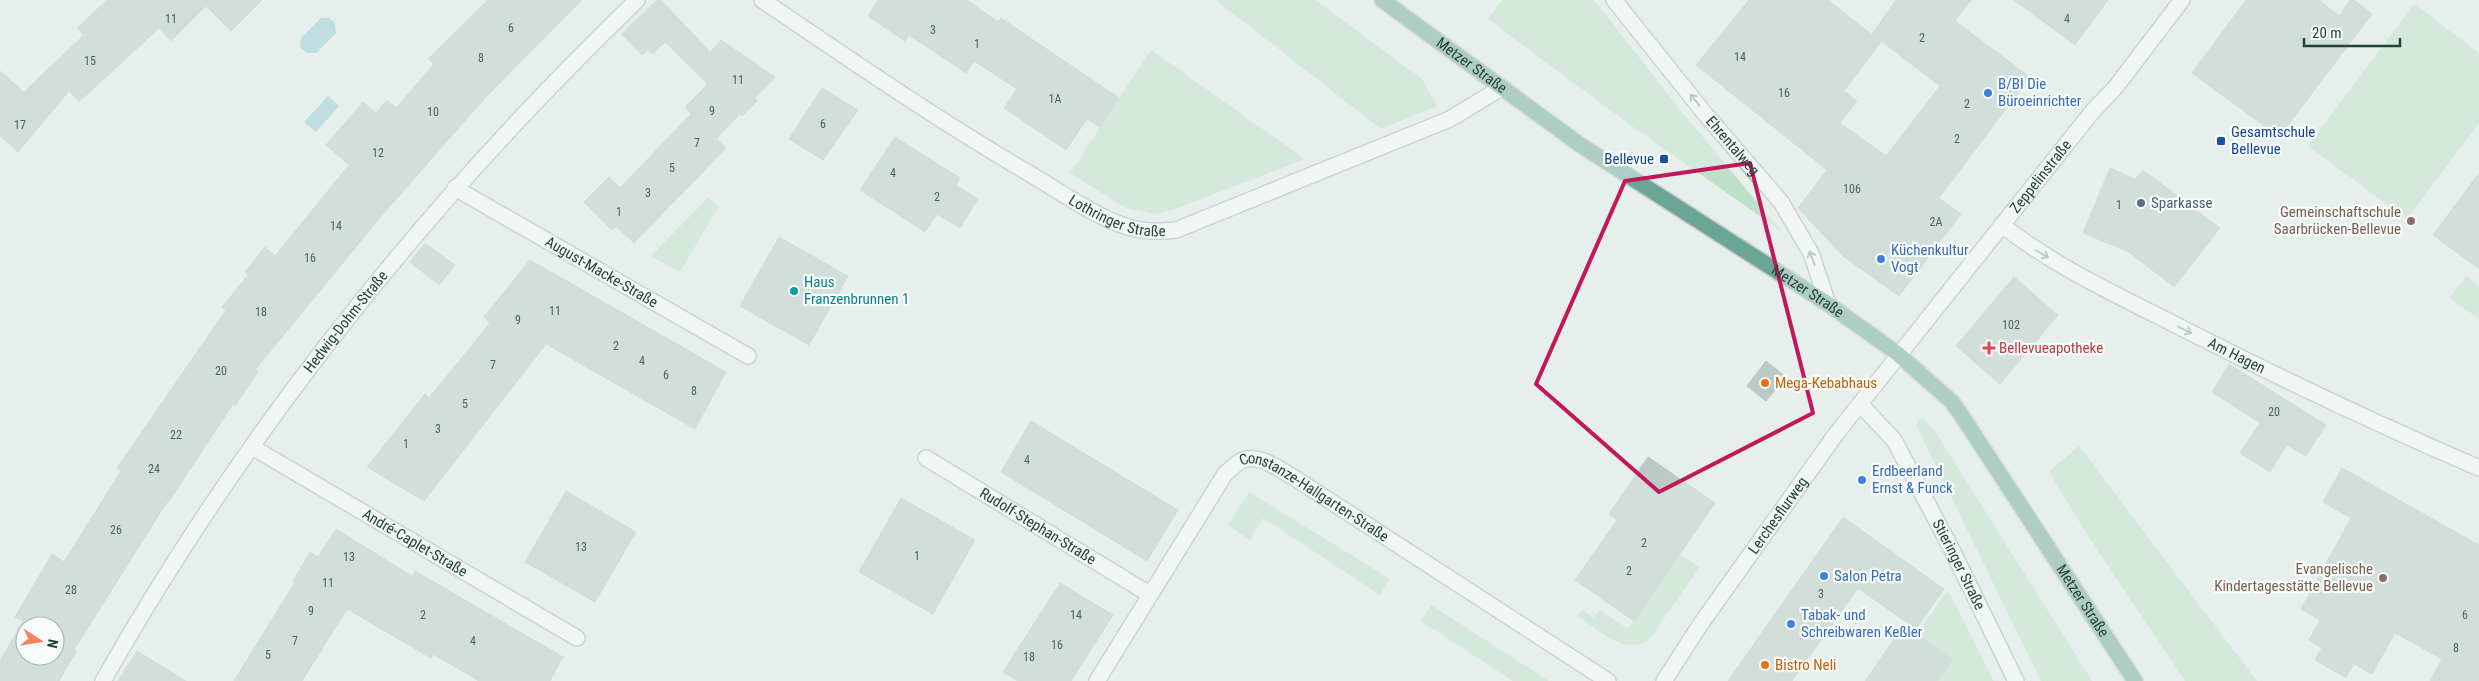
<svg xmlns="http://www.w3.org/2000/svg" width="2479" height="681" viewBox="0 0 2479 681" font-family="'Roboto Condensed',sans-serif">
<rect width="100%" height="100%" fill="#e6efeb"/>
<!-- green -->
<path fill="#bfe0c8" d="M1216,0H1315L1422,79L1437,106L1381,129Z
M1502,0H1594L1682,112L1781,231L1636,129L1488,19Z
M2414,4L2479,53V123L2407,219L2308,146Z
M1151,50L1305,159L1175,209L1154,214L1126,208L1070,173Z
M708,198L719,206L680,272L651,256Z
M2466,276L2479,286V319L2450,298Z
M1919,419H1924L1933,428L2092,681H2041L1916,425Z
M2079,446L2257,681H2185L2088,536L2049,472Z
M1249,492L1390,579L1380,595L1263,518L1250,540L1228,525Z
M1679,554L1700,567L1649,640C1624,656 1599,630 1578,616L1582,610L1594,618L1600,610L1628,629Z
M1948,590L1994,681H1937L1953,660L1900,657Z
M1431,605L1549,681H1513L1421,621Z"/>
<!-- water -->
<path fill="#8ec9d4" d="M321,18H329L335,23L336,33L316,53H307L300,47L301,38Z
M328,96L339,106L316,132L304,122Z"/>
<!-- building -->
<path fill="#bbcac4" stroke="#b8c9c2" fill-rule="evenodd" d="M107,0H262L231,31L206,6L171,41L159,28L79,102L69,91L18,152L0,136V71L24,92L84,35L77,28Z
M488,0H582L485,98L441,148L383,214L255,370L258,372L235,406L233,404L168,503L167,502L74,650L76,652L59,681H0V661L23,621L15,617L52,554L64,562L121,471L117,468L226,310L222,307L248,275L245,272L265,247L275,256L349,165L326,145L363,102L376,113L387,100L396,108L434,64L428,59ZM25,626H55V656H25Z
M657,0H661L710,52L721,40L775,77L755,98L757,101L742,116L740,114L716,139L726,148L634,243L616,226L612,230L584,202L609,177L620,188L691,114L685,107L708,84L665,42L652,54L648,49L642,55L622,34Z
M878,0H967L998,22L1001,18L1119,98L1100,127L1087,119L1066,150L1004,108L1017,89L974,61L966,73L909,35L905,41L868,16Z
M1749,0H1828L1881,42L1844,91L1857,101L1840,123L1886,156L1940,86L1872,34L1896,0H1971L1955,21L2030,77L1939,198L1961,214L1899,296L1843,256L1798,208L1827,170L1696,65Z
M2014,0H2108L2075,45Z
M2246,0H2319L2339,16L2350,0H2354L2372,14L2279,137L2192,73Z
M822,88L858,110L823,160L789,139Z
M895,137L960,178L956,185L978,199L960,228L937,214L925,232L860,190Z
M2110,168L2135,179L2143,170L2220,228L2174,287L2129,252L2083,233Z
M2479,173V269L2433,235Z
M779,237L848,276L809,345L740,306Z
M425,243L455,265L439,285L410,262Z
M530,260L726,372L695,429L546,344L424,501L367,467L425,394L429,398L490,323L484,317Z
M2014,277L2058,315L2000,384L1956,346Z
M1766,361L1786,377L1766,401L1747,386Z
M2229,364L2326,425L2306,456L2287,445L2270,472L2240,453L2260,423L2212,392Z
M1031,421L1178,510L1147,561L1001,472Z
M1648,457L1715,503L1634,621L1575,580L1617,520L1609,514Z
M2342,468L2479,545V681H2430L2442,659L2395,633L2372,674L2354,664L2346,678L2315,660L2322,648L2309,640L2320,620L2301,609L2351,518L2323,502Z
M566,491L636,532L595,602L525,562Z
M901,498L975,540L933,614L859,572Z
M1843,517L1944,589L1916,629L1858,588L1792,681H1728Z
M336,529L412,576L415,571L563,657L550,681H479L433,654L431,658L347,609L302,681H234L295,582L293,581L310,552L318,557Z
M1060,583L1113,615L1071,681H1018L1003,672Z
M1904,625L1953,660L1937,681H1865Z
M137,651L186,681H118Z"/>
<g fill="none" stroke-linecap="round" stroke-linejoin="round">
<!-- minor casing -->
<g stroke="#a8b8b2" stroke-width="18">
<g id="minor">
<path id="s1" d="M762,0C849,59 935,118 1025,171C1058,190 1091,215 1128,227C1144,232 1159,232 1176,230L1450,119L1501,88"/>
<path id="s2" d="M1614,0L1706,115L1781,202L1811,253L1828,304"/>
<path id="s3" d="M455,188L748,356"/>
<path id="s4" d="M2002,225C2053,265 2112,293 2170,322C2271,374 2375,423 2479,468"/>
<path id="s5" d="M1860,404L1894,440L1952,550L2016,681"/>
<path id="s6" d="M252,447L577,638"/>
<path id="s7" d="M926,458L1149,594"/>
<path id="s8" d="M103,681C246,428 429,201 637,0"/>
<path id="s9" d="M1097,681L1225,474C1230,470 1235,464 1241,461C1257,452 1279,469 1293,477L1608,681"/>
</g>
</g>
<!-- tertiary casing -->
<g stroke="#a8b8b2" stroke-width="18">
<g id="tertiary">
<path id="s10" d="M1664,681L1700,625L1836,434L2092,112L2115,88L2182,0"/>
</g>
</g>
<!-- primary casing -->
<g stroke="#c2cac8" stroke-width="18">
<g id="primary">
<path id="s11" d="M1382,0L1579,144L1828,304L1898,354L1952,402L1960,413L2135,681"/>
</g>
</g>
<!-- minor -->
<use href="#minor" stroke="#fff" stroke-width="15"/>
<!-- tertiary -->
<use href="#tertiary" stroke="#fff" stroke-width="15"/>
<!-- primary -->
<use href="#primary" stroke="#6aa596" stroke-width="15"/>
</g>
<!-- one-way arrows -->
<defs><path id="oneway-shaft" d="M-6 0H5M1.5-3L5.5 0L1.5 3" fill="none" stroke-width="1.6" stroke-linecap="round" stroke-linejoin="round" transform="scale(1.25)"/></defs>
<g stroke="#92a09c">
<use href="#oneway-shaft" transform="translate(1695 100) rotate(-129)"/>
<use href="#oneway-shaft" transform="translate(2042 254) rotate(30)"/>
<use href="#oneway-shaft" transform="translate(1812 258) rotate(-111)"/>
<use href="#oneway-shaft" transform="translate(2185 330) rotate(27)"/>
</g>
<!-- marked area -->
<path d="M0 0H2479V681H0ZM1750,163L1813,413L1659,492L1536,384L1625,181Z" fill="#e6efeb" fill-opacity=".55" fill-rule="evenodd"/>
<path fill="none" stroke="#c2185b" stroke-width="4" stroke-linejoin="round" d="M1750,163L1813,413L1659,492L1536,384L1625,181Z"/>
<!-- markers -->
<g fill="#3f7fe0" stroke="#f7fbf9" stroke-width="2">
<circle cx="1988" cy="93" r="5"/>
<circle cx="1881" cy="259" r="5"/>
<circle cx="1862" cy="480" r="5"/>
<circle cx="1824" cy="576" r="5"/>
<circle cx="1791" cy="624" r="5"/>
</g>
<g fill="#1a4fb4" stroke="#f7fbf9" stroke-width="2">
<rect x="2216" y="136" width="10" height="10" rx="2.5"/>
<rect x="1659" y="154" width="10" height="10" rx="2.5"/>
</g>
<circle fill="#5c6f8a" stroke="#f7fbf9" stroke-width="2" cx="2141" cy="203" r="5"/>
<g fill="#8d6e63" stroke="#f7fbf9" stroke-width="2">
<circle cx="2411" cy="221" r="5"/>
<circle cx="2383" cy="578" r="5"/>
</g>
<circle fill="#0f9aa8" stroke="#f7fbf9" stroke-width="2" cx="794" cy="291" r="5"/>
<path fill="#e0444e" stroke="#f7fbf9" stroke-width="2" d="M1986.5 340.5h5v5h5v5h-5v5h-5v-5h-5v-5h5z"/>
<g fill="#e8710a" stroke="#f7fbf9" stroke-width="2">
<circle cx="1765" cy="383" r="5"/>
<circle cx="1765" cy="665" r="5"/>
</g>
<g text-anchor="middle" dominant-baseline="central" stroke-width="4.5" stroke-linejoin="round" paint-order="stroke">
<!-- number labels -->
<g font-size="12" fill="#4a645c">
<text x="171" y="19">11</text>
<text x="2067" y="19">4</text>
<text x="511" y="28">6</text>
<text x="933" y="30">3</text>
<text x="1922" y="38">2</text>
<text x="977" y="44">1</text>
<text x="1740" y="57">14</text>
<text x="481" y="58">8</text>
<text x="90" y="61">15</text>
<text x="738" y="80">11</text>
<text x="1784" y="93">16</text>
<text x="1055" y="99">1A</text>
<text x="1967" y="104">2</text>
<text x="712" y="111">9</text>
<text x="433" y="112">10</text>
<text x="823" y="124">6</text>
<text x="20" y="125">17</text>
<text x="1957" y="139">2</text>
<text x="697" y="143">7</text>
<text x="378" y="153">12</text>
<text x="672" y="168">5</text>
<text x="893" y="173">4</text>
<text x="1852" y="189">106</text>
<text x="648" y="193">3</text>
<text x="937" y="197">2</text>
<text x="2119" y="205">1</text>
<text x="619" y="212">1</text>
<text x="1936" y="222">2A</text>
<text x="336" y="226">14</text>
<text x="310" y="258">16</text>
<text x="555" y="311">11</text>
<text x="261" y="312">18</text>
<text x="518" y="320">9</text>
<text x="2011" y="325">102</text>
<text x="616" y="346">2</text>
<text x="642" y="361">4</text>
<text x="493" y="365">7</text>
<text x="221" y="371">20</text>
<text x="666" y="375">6</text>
<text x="694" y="391">8</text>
<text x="465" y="404">5</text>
<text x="2274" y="412">20</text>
<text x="438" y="429">3</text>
<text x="176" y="435">22</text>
<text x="406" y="444">1</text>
<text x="1027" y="460">4</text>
<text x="154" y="469">24</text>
<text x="116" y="530">26</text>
<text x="1644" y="543">2</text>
<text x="581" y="547">13</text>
<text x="917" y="556">1</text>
<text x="349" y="557">13</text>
<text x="1629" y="571">2</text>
<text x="328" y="583">11</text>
<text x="71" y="590">28</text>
<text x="1821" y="594">3</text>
<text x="311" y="611">9</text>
<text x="423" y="615">2</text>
<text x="1076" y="615">14</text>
<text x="2465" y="615">6</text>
<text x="295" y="641">7</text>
<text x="473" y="641">4</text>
<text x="1057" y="645">16</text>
<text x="2456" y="648">8</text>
<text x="268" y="655">5</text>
<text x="1029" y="657">18</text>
</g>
<!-- street labels -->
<g font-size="15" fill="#24423a" stroke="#f7fbf9">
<text stroke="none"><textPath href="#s11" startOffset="111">Metzer Straße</textPath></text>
<text stroke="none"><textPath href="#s2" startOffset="188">Ehrentalweg</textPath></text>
<text stroke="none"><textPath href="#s10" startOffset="630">Zeppelinstraße</textPath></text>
<text stroke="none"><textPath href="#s1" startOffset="418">Lothringer Straße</textPath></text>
<text stroke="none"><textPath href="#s3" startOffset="169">August-Macke-Straße</textPath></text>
<text stroke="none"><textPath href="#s11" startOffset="516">Metzer Straße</textPath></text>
<text stroke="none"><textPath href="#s8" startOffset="434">Hedwig-Dohm-Straße</textPath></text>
<text stroke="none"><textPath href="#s4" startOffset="269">Am Hagen</textPath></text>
<text stroke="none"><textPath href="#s9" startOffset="348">Constanze-Hallgarten-Straße</textPath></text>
<text stroke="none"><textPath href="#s10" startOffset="201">Lerchesflurweg</textPath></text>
<text stroke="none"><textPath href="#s7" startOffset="131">Rudolf-Stephan-Straße</textPath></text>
<text stroke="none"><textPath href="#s6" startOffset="189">André-Caplet-Straße</textPath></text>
<text stroke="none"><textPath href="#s5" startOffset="190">Stieringer Straße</textPath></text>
<text stroke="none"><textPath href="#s11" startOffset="936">Metzer Straße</textPath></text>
</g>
<!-- shop labels -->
<g font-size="15" fill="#366cbe" stroke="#f7fbf9" text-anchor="start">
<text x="1998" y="84">B/BI Die<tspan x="1998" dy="17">Büroeinrichter</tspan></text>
<text x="1891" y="250">Küchenkultur<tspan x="1891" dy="17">Vogt</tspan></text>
<text x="1872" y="471">Erdbeerland<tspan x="1872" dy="17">Ernst &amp; Funck</tspan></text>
<text x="1834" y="576">Salon Petra</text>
<text x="1801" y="615">Tabak- und<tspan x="1801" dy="17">Schreibwaren Keßler</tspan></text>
</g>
<!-- transit labels -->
<g font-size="15" fill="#164399" stroke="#f7fbf9" text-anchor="start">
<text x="2231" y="132">Gesamtschule<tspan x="2231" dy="17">Bellevue</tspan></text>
<text x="1654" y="159" text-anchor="end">Bellevue</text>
</g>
<!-- service labels -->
<g font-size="15" fill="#4e5e75" stroke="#f7fbf9" text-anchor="start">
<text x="2151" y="203">Sparkasse</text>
</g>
<!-- education labels -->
<g font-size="15" fill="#785e54" stroke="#f7fbf9" text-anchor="end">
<text x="2401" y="212">Gemeinschaftschule<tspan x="2401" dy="17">Saarbrücken-Bellevue</tspan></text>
<text x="2373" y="569">Evangelische<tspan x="2373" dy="17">Kindertagesstätte Bellevue</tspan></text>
</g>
<!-- culture labels -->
<g font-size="15" fill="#0d838f" stroke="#f7fbf9" text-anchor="start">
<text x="804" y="282">Haus<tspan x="804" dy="17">Franzenbrunnen 1</tspan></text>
</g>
<!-- health labels -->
<g font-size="15" fill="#be3a42" stroke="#f7fbf9" text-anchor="start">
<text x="1999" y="348">Bellevueapotheke</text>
</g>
<!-- food labels -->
<g font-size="15" fill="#c56008" stroke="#f7fbf9" text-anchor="start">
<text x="1775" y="383">Mega-Kebabhaus</text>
<text x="1775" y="665">Bistro Neli</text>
</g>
</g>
<!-- north arrow -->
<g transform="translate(40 641) rotate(102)"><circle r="24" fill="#f7fbf9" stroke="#a3b1ad"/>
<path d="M0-4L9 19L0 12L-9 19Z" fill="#f4845f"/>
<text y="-8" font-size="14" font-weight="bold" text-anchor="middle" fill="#24423a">N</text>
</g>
<!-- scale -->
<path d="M2304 38v8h96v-8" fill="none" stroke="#24423a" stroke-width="2.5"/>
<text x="2312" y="38" font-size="15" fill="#24423a" stroke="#f7fbf9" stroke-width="4" paint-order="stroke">20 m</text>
</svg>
